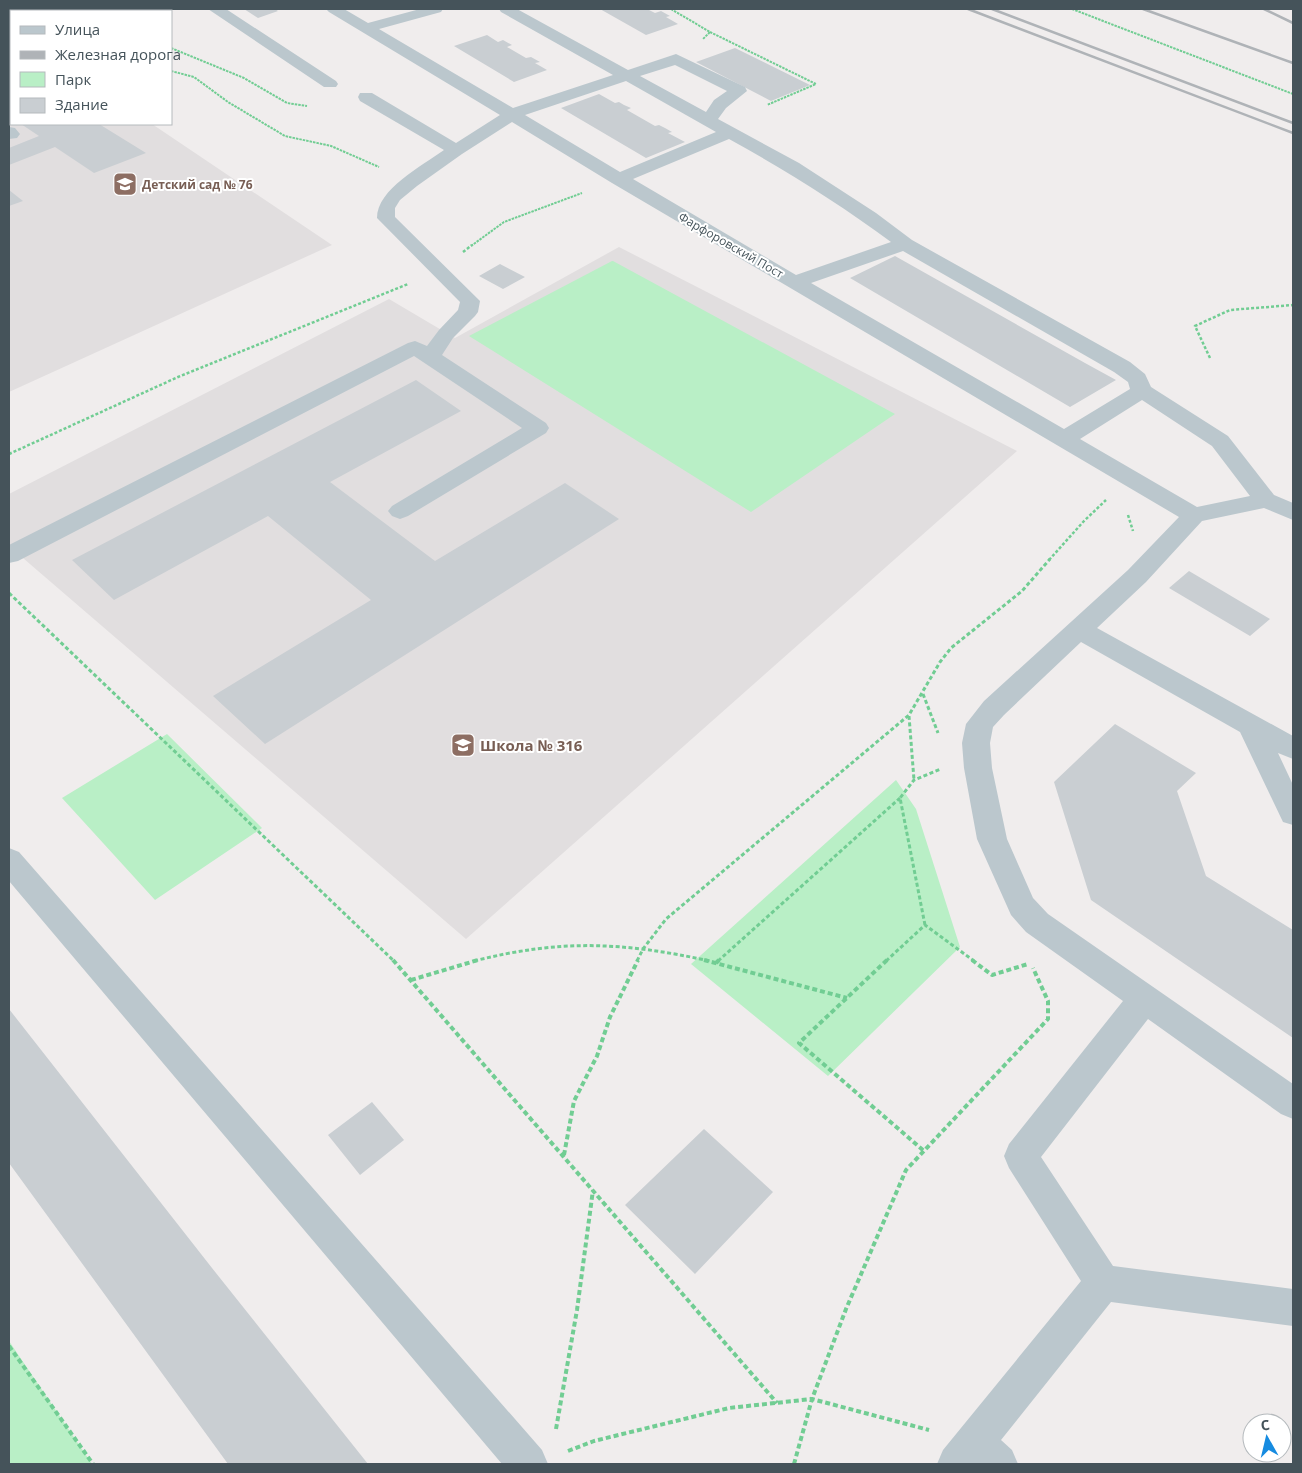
<svg xmlns="http://www.w3.org/2000/svg" width="1302" height="1473" viewBox="0 0 1302 1473" font-family="'Open Sans',sans-serif">
<rect width="100%" height="100%" fill="#f0eded"/>
<!-- education -->
<path fill="#e1dedf" d="M9,94H11V124H152L332,245L9,392Z
M619,247L1017,451L466,939L9,546V494L389,299L455,338Z"/>
<!-- green -->
<path fill="#b9efc6" d="M612,261H613L895,414L751,512L469,336Z
M167,734L262,828L155,900L62,798Z
M896,780L916,809L960,947L828,1076L691,964Z
M9,1341L92,1464H9Z"/>
<!-- building -->
<path fill="#c9ced2" d="M244,9H275L278,11L258,18Z
M600,9H647L655,13L661,11L670,16L666,17L678,24L646,35Z
M487,35L498,42L503,40L512,45L507,47L526,58L531,57L540,62L535,63L547,70L514,82L454,46Z
M735,48L810,85L771,101L696,62Z
M599,94L615,103L619,102L624,105L631,108L627,110L655,126L659,125L665,128L672,132L668,133L685,142L646,158L561,108Z
M21,124H99L146,153L94,173L55,147L9,165V148L39,136Z
M9,190L23,201L9,206Z
M895,256L1085,363L1116,380L1070,407L850,278Z
M500,264L525,277L503,289L479,276Z
M416,380L461,411L330,482L435,561L565,483L619,519L265,744L213,696L371,600L268,516L114,600L72,560Z
M1189,571L1270,619L1250,636L1169,588Z
M1115,724L1196,773L1177,791L1206,876L1293,930V1038L1091,900L1054,782Z
M9,1009L212,1268L368,1464H228L9,1163Z
M372,1102L404,1140L360,1175L328,1135Z
M704,1129L773,1192L695,1274L625,1205Z"/>
<g fill="none" stroke-linecap="round" stroke-linejoin="round">
<!-- path-far3 -->
<path stroke="#71cd93" stroke-width="2" stroke-dasharray="2.5 1" stroke-linecap="butt" d="M671,9L710,32L703,39
M1072,9L1293,94
M710,32L816,84L767,105
M171,48L244,78L287,103L307,106
M171,71L194,77L228,102L285,136L331,146L379,167
M471,246L504,222L582,193"/>
<!-- path-far2 -->
<path stroke="#71cd93" stroke-width="2.5" stroke-dasharray="3 2" stroke-linecap="butt" d="M463,252L472,245
M1210,358L1195,326L1230,310L1293,305
M9,454L178,377L408,284
M1128,515L1133,531
M1049,560L1084,521L1106,500"/>
<!-- path-far1 -->
<path stroke="#71cd93" stroke-width="3" stroke-dasharray="4 2.5" stroke-linecap="butt" d="M9,593L394,961
M923,694L938,733
M909,716L914,780
M925,925L900,798L914,780L941,769
M474,961C561,939 622,942 710,961
M637,961L643,949L666,919L909,715L940,662L951,648L1022,591L1050,559
M718,961L900,798
M886,961L925,925L974,961"/>
<!-- path -->
<path stroke="#71cd93" stroke-width="4" stroke-dasharray="5 3" stroke-linecap="butt" d="M393,960L777,1403
M704,960L847,998
M887,960L799,1043L924,1151
M972,960L992,975L1028,964
M716,963L719,960
M411,980L478,960
M564,1155L574,1101L597,1056L610,1017L638,960
M9,1346L93,1464
M556,1429L577,1310L593,1190
M568,1451L594,1441L729,1408L812,1399L929,1430
M794,1464L812,1399L846,1309L906,1170L1048,1019V1001L1033,968"/>
<!-- minor -->
<path fill="#bbc7cd" fill-rule="evenodd" d="M41,9H59L61,11H43Z
M208,9H226L336,81L338,84L336,87H324Z
M326,9H344L368,23L420,9H443L441,12L379,29L513,108L613,75L501,12L499,9H517L628,70L676,54L745,87L747,91L726,108L718,119L799,163L876,213L912,240L1130,362L1145,374L1151,387L1228,436L1274,495L1293,503V520L1264,508L1202,521L1146,582L1097,628L1293,736V759L1278,753L1293,785V825L1283,822L1240,732L1081,642L1004,715L993,727L990,743L992,768L1007,839L1033,898L1048,914L1293,1084V1119L1281,1114L1148,1019L1041,1157L1113,1266L1293,1289V1326L1111,1302L1001,1440L1012,1450L1018,1464H937L943,1450L1081,1281L1009,1168L1004,1156L1009,1144L1123,1001L1026,932L1011,915L1007,906L977,839L964,768L962,743L966,724L984,701L1128,570L1179,517L612,183L512,122L462,154L417,186L400,200L395,208V217L480,301L478,312L475,316L453,338L442,355L546,423L549,428L546,433L408,516L400,519L392,516L388,511L392,506L522,428L414,356L18,561L9,563V545L408,343L415,341L427,346L439,330L458,310L460,302L377,218C377,189 422,166 444,150L360,101L358,97L360,93H372L456,143L500,115L329,12ZM675,65L727,91L714,100L706,112L640,76ZM626,81L716,132L620,172L525,115ZM729,139C785,170 840,204 891,242L796,275L633,179ZM903,251L1114,372L1128,382L1130,389L1064,429L811,283ZM1142,400L1212,446L1250,496L1197,507L1080,439Z
M9,33H11V43H9Z
M9,127L15,128L20,134L17,138L9,139Z
M9,848L19,852L542,1450L548,1464H502L9,881Z"/>
<!-- rail -->
<path stroke="#afb3b7" stroke-width="2.5" d="M968,9L1293,133
M992,9L1293,123
M1143,9L1293,63
M1264,9L1293,23"/>
</g>
<!-- icons -->
<defs>
<g id="school-square" transform="scale(1.25)"><rect x="-9" y="-9" width="18" height="18" rx="4" fill="#8d6e63" stroke="#fff"/><path d="M0-5L7-2L0 1L-7-2ZM-4 1L0 2.5L4 1V4Q0 6-4 4Z" fill="#fff"/></g>
</defs>
<g fill-rule="evenodd">
<use href="#school-square" x="125" y="184"/>
<use href="#school-square" x="463" y="745"/>
</g>
<g text-anchor="middle" dominant-baseline="central" stroke-width="4" stroke-linejoin="round" paint-order="stroke">
<!-- far-education labels -->
<g font-size="12" font-weight="bold" fill="#785e54" stroke="#fff" text-anchor="start">
<text x="142" y="184">Детский сад № 76</text>
</g>
<!-- far-street labels -->
<g font-size="12" fill="#45535a" stroke="#fff">
<text transform="translate(731 245) rotate(30)">Фарфоровский Пост</text>
</g>
<!-- education labels -->
<g font-size="15" font-weight="bold" fill="#785e54" stroke="#fff" text-anchor="start">
<text x="480" y="745">Школа № 316</text>
</g>
</g>
<!-- border -->
<rect width="1302" height="1473" fill="none" stroke="#45535a" stroke-width="20"/>
<!-- legend -->
<rect x="10" y="10" width="162" height="115" fill="#ffffff" stroke="#b5babd"/>
<rect x="20" y="26" width="25" height="8" fill="#bbc7cd" stroke="#b5babd"/>
<text x="55" y="35" font-size="15" fill="#45535a">Улица</text>
<rect x="20" y="51" width="25" height="8" fill="#afb3b7" stroke="#b5babd"/>
<text x="55" y="60" font-size="15" fill="#45535a">Железная дорога</text>
<rect x="20" y="72" width="25" height="15" fill="#b9efc6" stroke="#b5babd"/>
<text x="55" y="85" font-size="15" fill="#45535a">Парк</text>
<rect x="20" y="98" width="25" height="15" fill="#c9ced2" stroke="#b5babd"/>
<text x="55" y="110" font-size="15" fill="#45535a">Здание</text>
<!-- north arrow -->
<g transform="translate(1267 1438) rotate(352)"><circle r="24" fill="#ffffff" stroke="#b5babd"/>
<path d="M0-4L9 19L0 12L-9 19Z" fill="#168be0"/>
<text y="-8" font-size="14" font-weight="bold" text-anchor="middle" fill="#45535a">С</text>
</g>
</svg>
